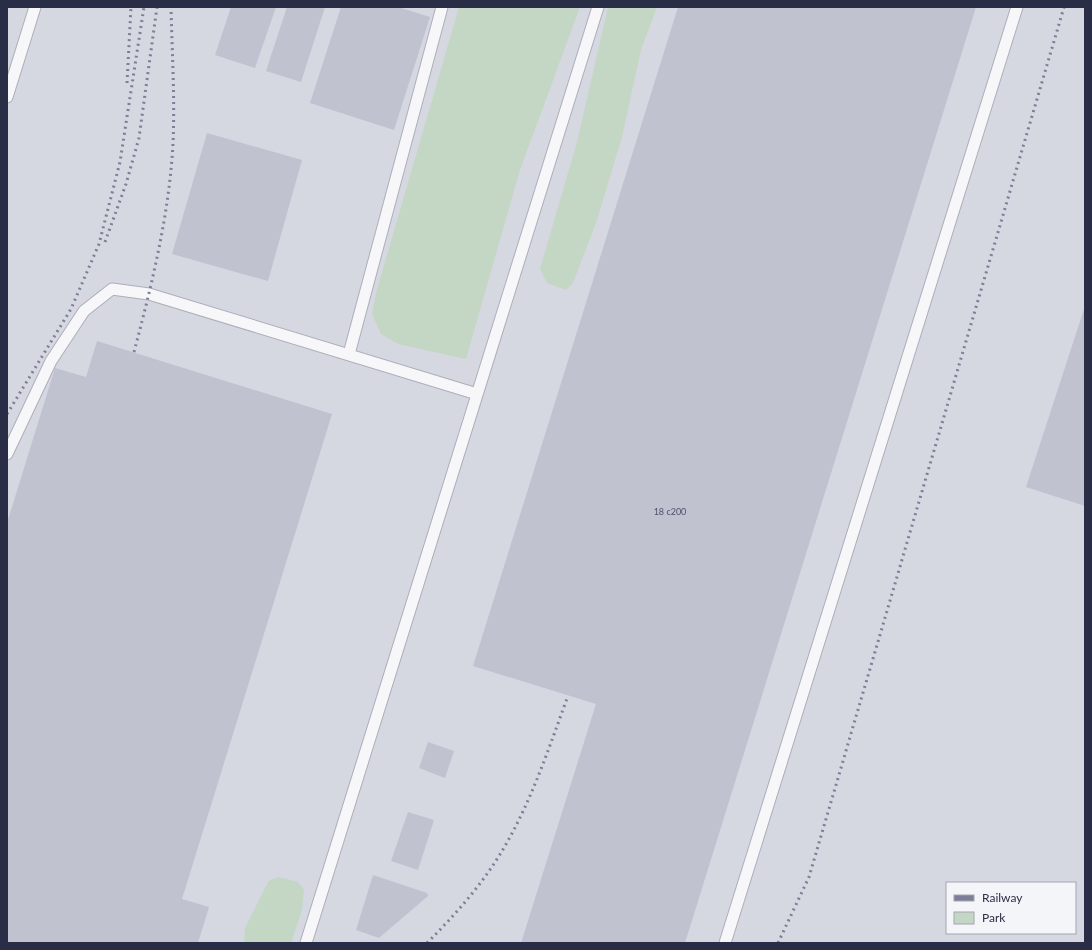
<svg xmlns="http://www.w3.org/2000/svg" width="1092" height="950" viewBox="0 0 1092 950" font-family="Lato,sans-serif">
<rect width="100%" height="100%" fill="#e3e5ec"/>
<!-- built -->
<path fill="#d5d7e1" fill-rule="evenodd" d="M7,7H1085V943H7ZM947,883H1075V933H947Z"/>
<!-- green -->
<path fill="#c4d7c4" d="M459,7H580L520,170L466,359L398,344L381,334L372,314L376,293Z
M608,7H657L641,50L622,137L597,220L573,283L566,290L547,283L540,269L577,142Z
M278,877L298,882L304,890L302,910L291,943H244L245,928L264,890L269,881Z"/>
<!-- building -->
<path fill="#c0c2d0" d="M231,7H276L255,68L215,55Z
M287,7H325L301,82L266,71Z
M341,7H398L430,17L394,130L310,103Z
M678,7H976L685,943H521L596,704L473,666Z
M207,133L302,160L268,281L172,254Z
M1085,306V506L1026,487Z
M97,341L332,414L182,899L209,907L198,943H7V523L55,368L86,377Z
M428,742L454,751L445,778L419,768Z
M408,812L434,820L418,870L391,861Z
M373,875L427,893L428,896L379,938L356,930Z"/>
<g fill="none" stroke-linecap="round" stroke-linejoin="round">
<!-- service casing -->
<g stroke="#acaeba" stroke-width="13">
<path id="service" d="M7,97L35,7
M349,354L442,7
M7,454L51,361L84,311L112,289L149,294L477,394
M306,943L598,7
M725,943L1017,7"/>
</g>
<!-- service -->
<use href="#service" stroke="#f7f7fa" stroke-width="11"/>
<!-- rail -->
<path stroke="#7c7f97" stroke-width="3" stroke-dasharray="2 4" stroke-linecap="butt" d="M127,83L131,7
M105,242L126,184L139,138L157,7
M134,352C152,284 169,215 173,144C175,98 172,53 171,7
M7,414L71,309L99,244L120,162L144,7
M427,943C454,916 479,888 499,856C530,806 548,750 568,696
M778,943L809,877L1064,7"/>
</g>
<g text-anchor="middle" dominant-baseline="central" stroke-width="3.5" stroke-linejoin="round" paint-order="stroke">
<!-- number labels -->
<g font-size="9" fill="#505268">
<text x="670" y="511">18 с200</text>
</g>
</g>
<!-- border -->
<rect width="1092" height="950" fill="none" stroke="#2a2d46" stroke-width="16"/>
<!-- legend -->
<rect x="946" y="882" width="130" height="52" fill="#f4f5f9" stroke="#a3a5b1"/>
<rect x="954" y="895" width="20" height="6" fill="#7c7f97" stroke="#a3a5b1"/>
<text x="982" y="902" font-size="12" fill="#2a2d46">Railway</text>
<rect x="954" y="912" width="20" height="12" fill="#c4d7c4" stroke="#a3a5b1"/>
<text x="982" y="922" font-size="12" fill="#2a2d46">Park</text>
</svg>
